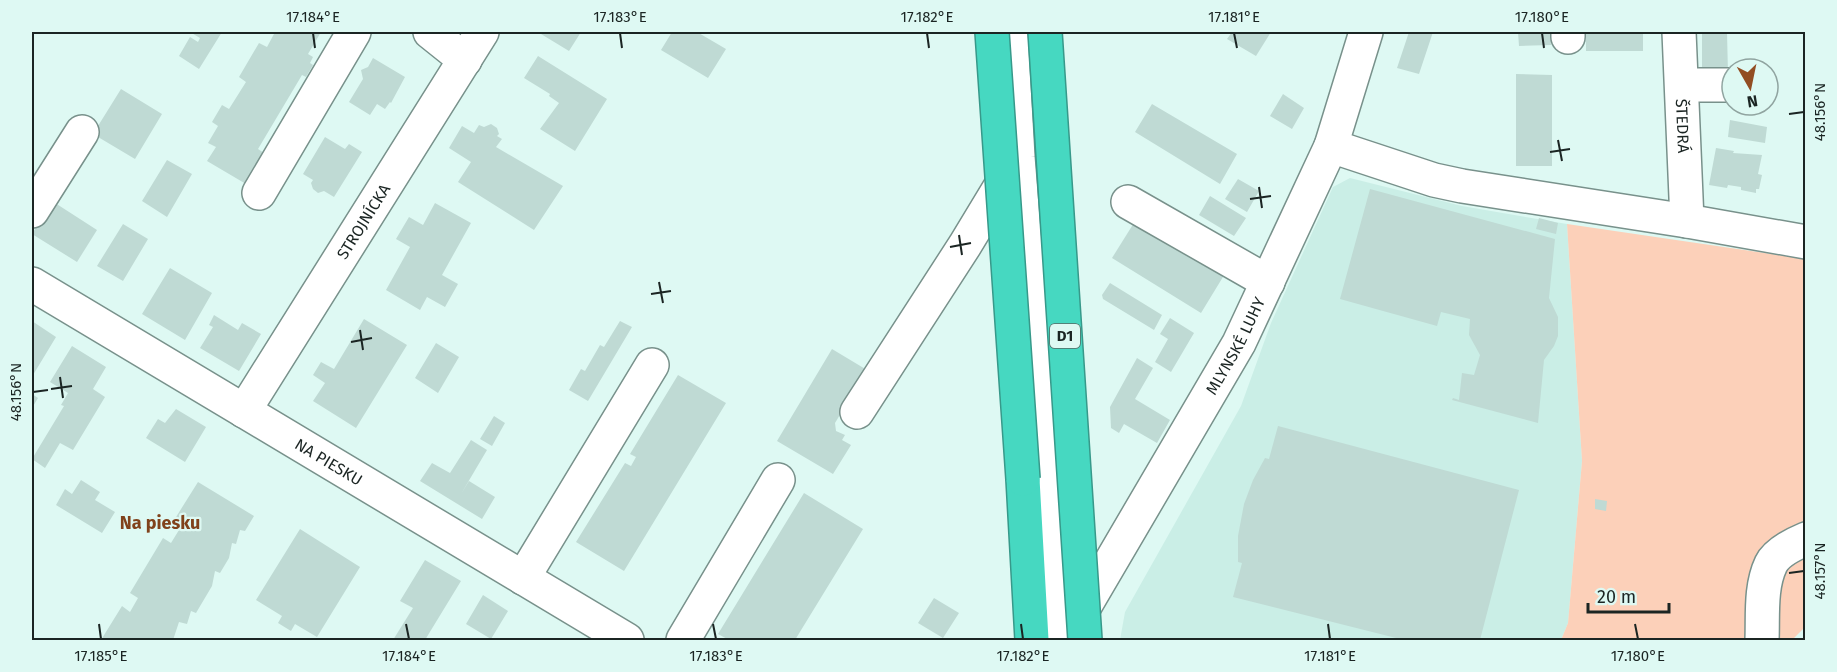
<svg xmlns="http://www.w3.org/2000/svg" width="1837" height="672" viewBox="0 0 1837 672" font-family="'Fira Sans',sans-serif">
<rect width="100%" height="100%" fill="#def9f3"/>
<!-- built -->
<path fill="#caeee6" d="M1350,178L1462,206L1567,224L1582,461L1568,623L1561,640H1120L1125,612L1241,406L1271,323L1333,187Z"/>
<!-- green -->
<path fill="#fcd0b9" d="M1567,224L1805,259V523C1739,541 1749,583 1745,640H1561L1568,623L1582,461Z
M1805,553V627L1793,639L1777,640L1776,593L1787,564Z"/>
<!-- building -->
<path fill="#bfdad4" d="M190,32H222L199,69L179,56L190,37L198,42L200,38Z
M270,32H321L308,54L313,57L310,63L313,65L306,77L302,75L258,149L264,153L246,184L207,161L216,147L208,143L218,126L212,122L222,105L229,109L246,82L239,77L259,43L267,47L274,34Z
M543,32H581L569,51L541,34Z
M672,32H697L726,49L708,78L661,50Z
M1232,32H1271L1256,56L1227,39Z
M1409,32H1433L1419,74L1397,68Z
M1518,32H1550L1551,45L1519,46Z
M1586,32H1643V51H1586Z
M1702,32H1727L1728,74H1702Z
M538,56L607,99L575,151L540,129L559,103L549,96L550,94L524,78Z
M373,58L405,77L391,103L390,102L385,109L377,104L370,115L349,102L363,79L361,70L368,67Z
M1516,74L1552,75V166H1516Z
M121,89L162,114L135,159L93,134Z
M1283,94L1304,108L1292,129L1270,116Z
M1152,104L1237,154L1220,184L1135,132Z
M1730,120L1767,127L1765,143L1728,137Z
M491,124L497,128L499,134L497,136L502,139L496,147L563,186L534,230L458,182L471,162L449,148L462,126L474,133L479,125L484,127Z
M325,137L345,149L349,144L362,152L334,197L324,191L318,193L313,189L311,183L313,180L303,174Z
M1716,148L1734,151L1733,153L1762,155L1758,174L1762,175L1759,189H1756V193L1741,190V187L1728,185L1727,188L1709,185Z
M167,160L192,174L167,217L142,201Z
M1238,179L1259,191L1247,212L1225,199Z
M1370,189L1555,239L1549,298L1558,317V336L1554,346L1544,360L1538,423L1452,400L1453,398L1459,400L1462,373L1474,375L1480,355L1469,335L1470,319L1441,312L1437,326L1340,299Z
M1210,196L1246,218L1234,236L1199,215Z
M52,201L97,230L77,262L32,234Z
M435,203L471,223L442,275L458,284L445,307L427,297L420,310L386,290L410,247L396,239L409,217L423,225Z
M1137,218L1226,272L1201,313L1112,258Z
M1539,218L1558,223L1556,234L1536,229Z
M123,224L148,239L123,281L97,266Z
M170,268L212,293L185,340L142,314Z
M1110,283L1162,315L1154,330L1103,299L1102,295Z
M214,315L238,330L242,323L261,334L239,371L200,348L213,327L209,325Z
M1170,318L1194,333L1171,372L1155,362L1168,339L1160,334Z
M364,319L407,345L356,428L313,401L325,383L313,375L321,362L334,369Z
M32,321L56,337L33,375L32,374Z
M620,321L632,327L588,401L569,390L581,369L585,371L600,345L604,347Z
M436,343L459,357L438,393L415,378Z
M72,346L106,367L93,389L105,397L73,450L60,443L45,468L32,459L64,406L61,405L68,393L50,382Z
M832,349L867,370L835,423L836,431L845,435L842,440L851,445L833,474L777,441Z
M1137,358L1153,368L1135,399L1170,420L1157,443L1124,424L1119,433L1111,428L1110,407Z
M678,375L726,403L624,571L576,542L625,463L631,466L636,457L630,454Z
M32,394L38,398L32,408Z
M176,409L206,427L185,462L146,438L158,419L165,423Z
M494,416L505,423L492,446L480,439Z
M1278,426L1519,490L1480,640H1404L1233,597L1242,563L1238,562V536L1244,504L1253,480L1265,458L1269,459Z
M471,440L487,450L461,494L469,481L495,497L482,519L420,481L432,463L450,473Z
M81,480L100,492L95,500L115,512L102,533L56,505L65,489L72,494Z
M198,482L254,516L245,531L240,530L236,544L232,543L229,558L220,573L215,571L212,586L196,613L191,611L187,624L179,622L173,640H101L122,606L130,612L138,598L130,593L163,538L171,543L179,530L171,525Z
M804,493L863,529L795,640H729L718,634Z
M1595,499L1607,501L1606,511L1595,509Z
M300,529L360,567L317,637L295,624L291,631L278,623L282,616L256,600Z
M425,560L461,581L425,640H393L413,608L400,601Z
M483,595L508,611L491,639L466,624Z
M934,598L959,613L943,638L918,623Z"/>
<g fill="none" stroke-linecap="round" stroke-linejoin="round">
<!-- minor casing -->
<g stroke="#78918b" stroke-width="36">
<g id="minor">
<path d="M430,32L465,60"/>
<path d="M1011,32L1018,157L1057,640"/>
<path d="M1568,32V37"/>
<path id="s1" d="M1679,32L1687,221"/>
<path d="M1682,85H1732"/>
<path d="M1331,146L1434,180L1462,186L1687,221L1806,242"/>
<path d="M259,193L354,32"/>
<path d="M1128,202L1268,282"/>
<path d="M32,211L82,132"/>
<path id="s2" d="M32,284L627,640"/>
<path id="s3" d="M244,411L482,32"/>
<path d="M857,412L965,245L1011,169"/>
<path d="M523,578L652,365"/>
<path d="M683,640L778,480"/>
<path id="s4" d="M1065,640L1239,343L1331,146L1366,32"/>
<path d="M1762,640C1763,616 1760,587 1771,564C1777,552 1794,544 1806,539"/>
</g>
</g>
<!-- highway casing -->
<g stroke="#37998a" stroke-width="36">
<path id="highway" d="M1023,479L1032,640"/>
</g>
<!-- minor -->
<use href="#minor" stroke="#fff" stroke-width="33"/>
<!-- highway -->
<use href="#highway" stroke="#46d8c1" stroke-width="33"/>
<!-- highway-bridge casing -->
<g stroke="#37998a" stroke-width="36" stroke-linecap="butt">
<path id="highway-bridge" d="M992,32L1023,479
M1045,32L1085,640"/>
</g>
<!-- highway-bridge -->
<use href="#highway-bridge" stroke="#46d8c1" stroke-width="33"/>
</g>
<!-- ticks -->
<path fill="none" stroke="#1b2523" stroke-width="2" d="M313,33L315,48M620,33L622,48M927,33L929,48M1234,33L1237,48M1542,33L1544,48M1789,114L1804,112M1558,140L1562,161M1550,152L1570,149M1259,187L1262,208M1250,199L1271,196M959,235L962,255M950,247L971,243M659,282L663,303M651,294L671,291M360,330L363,350M351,342L372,338M60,377L63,398M51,389L72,386M33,392L48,390M1789,573L1804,571M99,624L101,639M406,624L409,639M713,624L716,639M1021,624L1023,639M1328,624L1330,639M1635,624L1638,639"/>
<g text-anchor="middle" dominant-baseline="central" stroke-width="4.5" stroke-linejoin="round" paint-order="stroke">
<!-- shield labels -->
<rect fill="#def9f3" stroke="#566561" stroke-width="1.5" x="1050" y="324" width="30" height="24" rx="4.5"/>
<g font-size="15" font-weight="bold" fill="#1b2523">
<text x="1065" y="336">D1</text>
</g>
<!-- street labels -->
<g font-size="16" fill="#1b2523" stroke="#def9f3">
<text stroke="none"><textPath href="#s1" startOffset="94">ŠTEDRÁ</textPath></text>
<text stroke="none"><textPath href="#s3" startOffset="224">STROJNÍCKA</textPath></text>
<text stroke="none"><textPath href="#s4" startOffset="340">MLYNSKÉ LUHY</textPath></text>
<text stroke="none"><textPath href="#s2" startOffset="346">NA PIESKU</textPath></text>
</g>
<!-- neighbourhood labels -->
<g font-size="18" font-weight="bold" fill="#80421b" stroke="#def9f3">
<text x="160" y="523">Na piesku</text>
</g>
</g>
<!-- border -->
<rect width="1837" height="672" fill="none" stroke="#def9f3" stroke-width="66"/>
<!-- north arrow -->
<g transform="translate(1750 87) rotate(171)"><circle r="28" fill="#def9f3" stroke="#90a4a0" stroke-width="1.5"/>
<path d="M0-4.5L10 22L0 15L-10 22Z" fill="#924d22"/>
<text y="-9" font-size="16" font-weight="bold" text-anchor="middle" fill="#1b2523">N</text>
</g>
<!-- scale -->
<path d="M1588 603v9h81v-9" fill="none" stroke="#1b2523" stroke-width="3"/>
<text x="1597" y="603" font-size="18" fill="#1b2523" stroke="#def9f3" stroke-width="4.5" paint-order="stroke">20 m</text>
<rect x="33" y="33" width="1771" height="606" fill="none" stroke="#1b2523" stroke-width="2"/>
<g font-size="15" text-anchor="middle" fill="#1b2523">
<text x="313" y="22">17.184°E</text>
<text x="620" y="22">17.183°E</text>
<text x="927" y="22">17.182°E</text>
<text x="1234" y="22">17.181°E</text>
<text x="1542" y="22">17.180°E</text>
<text transform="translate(1820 112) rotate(-90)" y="5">48.156°N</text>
<text transform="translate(16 392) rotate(-90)" y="5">48.156°N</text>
<text transform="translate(1820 571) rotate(-90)" y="5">48.157°N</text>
<text x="101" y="661">17.185°E</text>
<text x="409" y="661">17.184°E</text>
<text x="716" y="661">17.183°E</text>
<text x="1023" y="661">17.182°E</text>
<text x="1330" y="661">17.181°E</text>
<text x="1638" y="661">17.180°E</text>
</g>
</svg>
